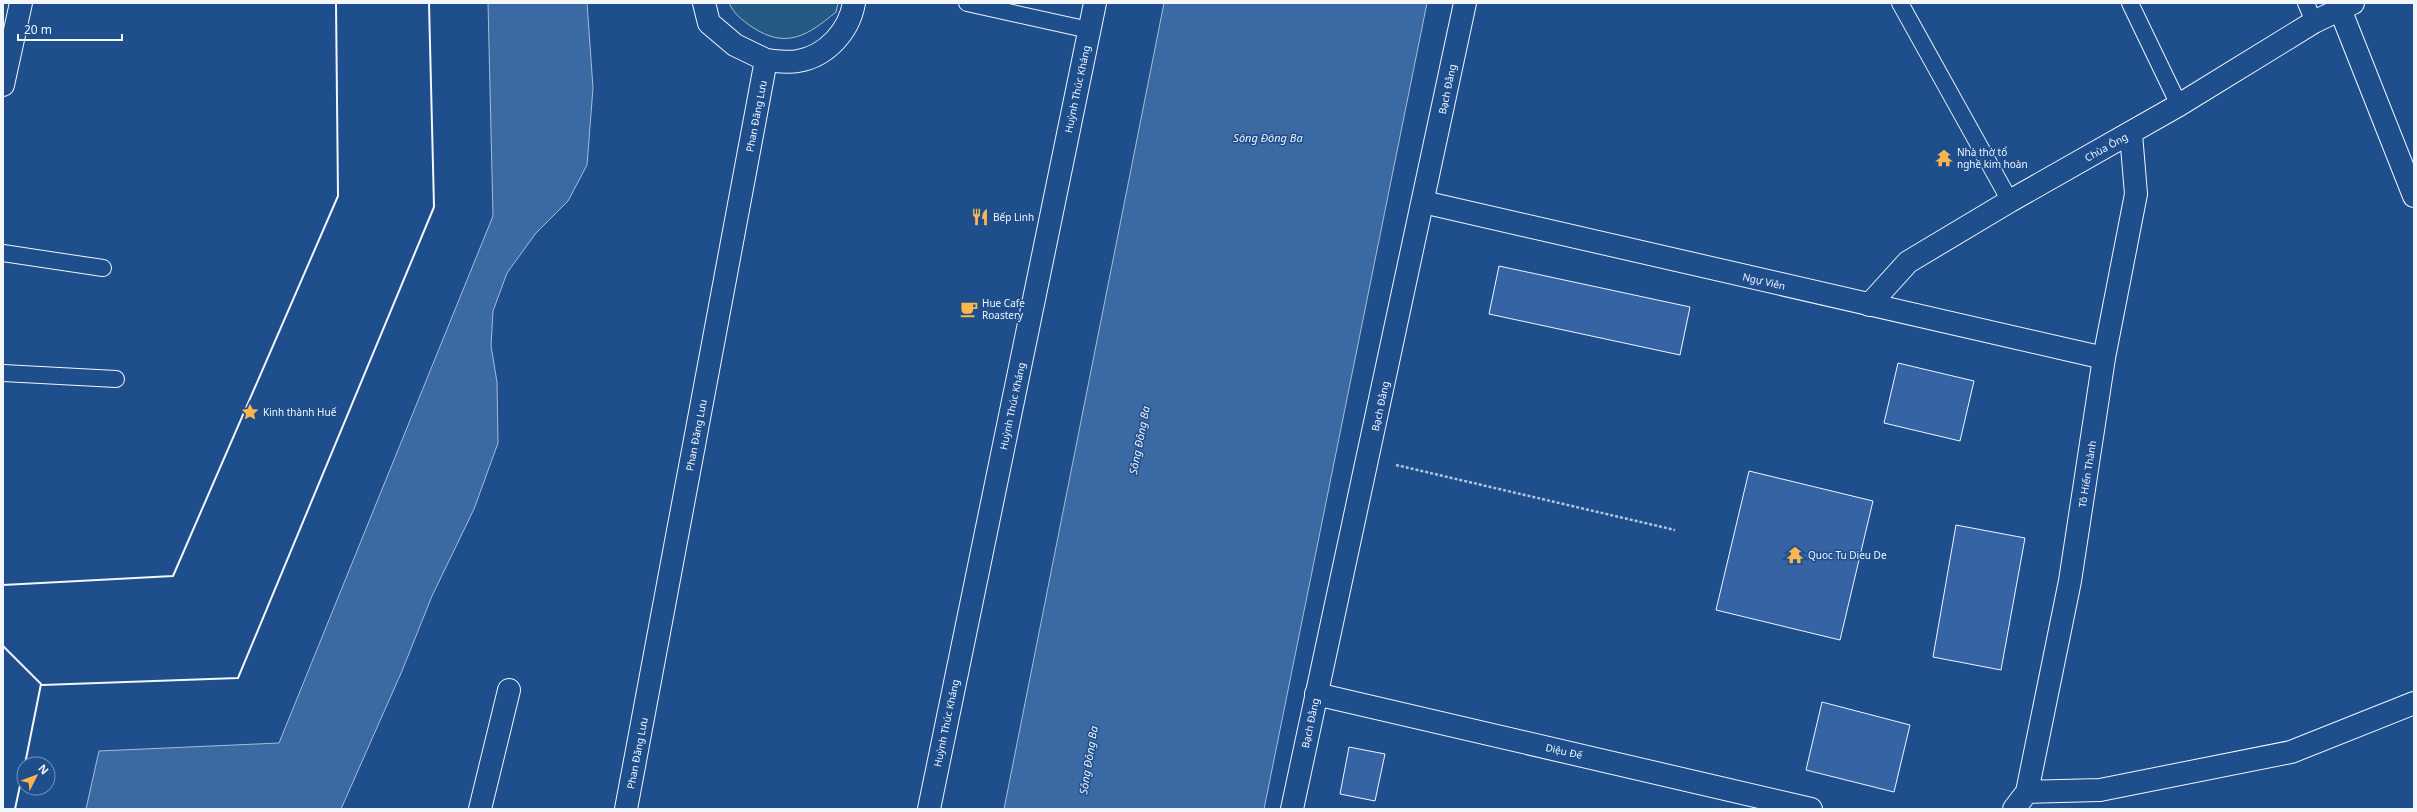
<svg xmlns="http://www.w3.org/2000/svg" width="2417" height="812" viewBox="0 0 2417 812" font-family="'Noto Sans',sans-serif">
<rect width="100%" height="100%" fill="#1f4e8c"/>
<!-- green -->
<path fill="#245a82" stroke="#a8bbd7" d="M729,3H838L836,12C808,35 787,50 752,27C741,19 735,15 729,3Z"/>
<!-- water -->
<path fill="#3b69a3" stroke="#a8bbd7" d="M488,3H587L593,88L587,165L568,201L536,233L507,273L493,311L491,346L497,382L498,443L474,509L432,596L402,671L341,809H86L99,751L279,743L493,216Z
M1164,3H1427L1264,809H1004Z"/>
<!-- building -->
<path fill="#3563a3" stroke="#f2f6ff" d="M1499,266L1690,307L1680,355L1489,314Z
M1898,363L1974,381L1960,441L1884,423Z
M1749,471L1873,501L1840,640L1716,610Z
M1956,525L2025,538L2001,670L1933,657Z
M1822,702L1910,725L1894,792L1806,770Z
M1349,747L1385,754L1375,801L1340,794Z"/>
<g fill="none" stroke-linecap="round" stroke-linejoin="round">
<!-- lane casing -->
<g stroke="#f2f6ff" stroke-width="18">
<path id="lane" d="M967,3L1089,30
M1900,3L2010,201
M2130,3L2179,105
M2306,3L2314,22
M3,253L103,268
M3,373L116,379"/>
</g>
<!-- street casing -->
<g stroke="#f2f6ff" stroke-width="24">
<path id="street" d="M2340,9L2414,196
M766,60C776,61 788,63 798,61C827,56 849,31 854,3
M1423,202L2104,358
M1869,305L1908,262L2010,201L2179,105L2314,22L2353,3
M1316,694L1811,809
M2027,792L2100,790L2291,752L2414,703
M480,809L509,690
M626,809L766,60L735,45L709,23L704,3
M2014,809L2027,792L2070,581L2104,358L2136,194L2131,134"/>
</g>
<!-- secondary casing -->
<g stroke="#f2f6ff" stroke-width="24">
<path id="secondary" d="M3,85L21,3
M929,809L1095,3
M1292,809L1465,3"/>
</g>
<!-- path -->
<path stroke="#b3c4dc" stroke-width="2.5" stroke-dasharray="3 2" stroke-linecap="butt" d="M1396,465L1675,530"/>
<!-- lane -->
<use href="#lane" stroke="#1f4e8c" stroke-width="16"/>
<!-- street -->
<use href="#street" stroke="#1f4e8c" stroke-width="22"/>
<!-- secondary -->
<use href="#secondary" stroke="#1f4e8c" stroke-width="22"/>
<!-- wall -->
<path stroke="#f2f6ff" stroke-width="2" d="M3,585L173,576L338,196L336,3
M3,646L42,685L238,678L434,207L429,3
M25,764L41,684
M15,809L24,767"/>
</g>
<!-- icons -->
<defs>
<g id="temple-bare" transform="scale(1.38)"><path d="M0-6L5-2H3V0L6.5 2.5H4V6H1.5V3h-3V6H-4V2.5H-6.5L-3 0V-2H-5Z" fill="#ffb74d" stroke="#1f4e8c" stroke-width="2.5" paint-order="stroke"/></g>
<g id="restaurant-bare" transform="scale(1.38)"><path d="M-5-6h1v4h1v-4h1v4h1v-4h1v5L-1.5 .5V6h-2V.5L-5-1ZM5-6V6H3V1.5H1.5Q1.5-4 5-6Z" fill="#ffb74d" stroke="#1f4e8c" stroke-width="2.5" paint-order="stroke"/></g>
<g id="cafe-bare" transform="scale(1.38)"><path d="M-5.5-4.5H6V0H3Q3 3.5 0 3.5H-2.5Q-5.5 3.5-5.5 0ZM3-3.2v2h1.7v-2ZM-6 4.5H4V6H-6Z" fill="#ffb74d" stroke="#1f4e8c" stroke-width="2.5" paint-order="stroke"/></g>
<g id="sight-bare" transform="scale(1.38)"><path d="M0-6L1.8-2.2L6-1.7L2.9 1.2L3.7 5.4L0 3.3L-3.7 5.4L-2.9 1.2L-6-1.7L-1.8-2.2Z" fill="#ffb74d" stroke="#1f4e8c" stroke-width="2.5" paint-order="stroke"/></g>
</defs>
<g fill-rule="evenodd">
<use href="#temple-bare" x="1944" y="158"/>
<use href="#restaurant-bare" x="980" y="217"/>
<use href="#cafe-bare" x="969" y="309"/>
<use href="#sight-bare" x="250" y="412"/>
<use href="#temple-bare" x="1795" y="555"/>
</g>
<g text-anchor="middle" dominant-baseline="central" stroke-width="3" stroke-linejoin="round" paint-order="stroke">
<!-- street labels -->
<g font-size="10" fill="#f2f6ff" stroke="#1f4e8c">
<text transform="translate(1077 89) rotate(-78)">Huỳnh Thúc Kháng</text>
<text transform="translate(1447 89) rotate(-78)">Bạch Đằng</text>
<text transform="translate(756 116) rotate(-79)">Phan Đăng Lưu</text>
<text transform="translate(2106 147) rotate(-29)">Chùa Ông</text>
<text transform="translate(1764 281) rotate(13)">Ngự Viên</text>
<text transform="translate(1012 406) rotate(-78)">Huỳnh Thúc Kháng</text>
<text transform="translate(1380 406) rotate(-78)">Bạch Đằng</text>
<text transform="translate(696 435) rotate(-79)">Phan Đăng Lưu</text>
<text transform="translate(2087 474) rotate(-81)">Tô Hiến Thành</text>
<text transform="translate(946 723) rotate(-78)">Huỳnh Thúc Kháng</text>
<text transform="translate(1310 723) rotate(-78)">Bạch Đằng</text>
<text transform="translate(1564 751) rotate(13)">Diệu Đế</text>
<text transform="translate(637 753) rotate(-79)">Phan Đăng Lưu</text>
</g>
<!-- poi labels -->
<g font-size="10" fill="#f2f6ff" stroke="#1f4e8c" text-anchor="start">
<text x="1957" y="152">Nhà thờ tổ<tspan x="1957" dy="12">nghề kim hoàn</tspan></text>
<text x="993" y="217">Bếp Linh</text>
<text x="982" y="303">Hue Cafe<tspan x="982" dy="12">Roastery</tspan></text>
<text x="263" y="412">Kinh thành Huế</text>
<text x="1808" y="555">Quoc Tu Dieu De</text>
</g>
<!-- water labels -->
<g font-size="11" font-style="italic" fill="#f2f6ff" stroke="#1f4e8c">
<text x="1268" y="137">Sông Đông Ba</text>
<text transform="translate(1139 440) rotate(-79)">Sông Đông Ba</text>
<text transform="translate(1088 760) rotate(-81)">Sông Đông Ba</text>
</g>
</g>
<!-- border -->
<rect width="2417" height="812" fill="none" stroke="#f2f6ff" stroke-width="8"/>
<!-- north arrow -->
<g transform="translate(36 776) rotate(48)"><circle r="19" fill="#1f4e8c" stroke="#7391ba"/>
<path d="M0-3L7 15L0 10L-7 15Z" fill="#ffb74d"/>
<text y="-6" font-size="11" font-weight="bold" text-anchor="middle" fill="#f2f6ff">N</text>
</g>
<!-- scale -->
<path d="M18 34v6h104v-6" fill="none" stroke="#f2f6ff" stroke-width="2"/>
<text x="24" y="34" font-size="12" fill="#f2f6ff" stroke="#1f4e8c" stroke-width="3" paint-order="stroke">20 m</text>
</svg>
